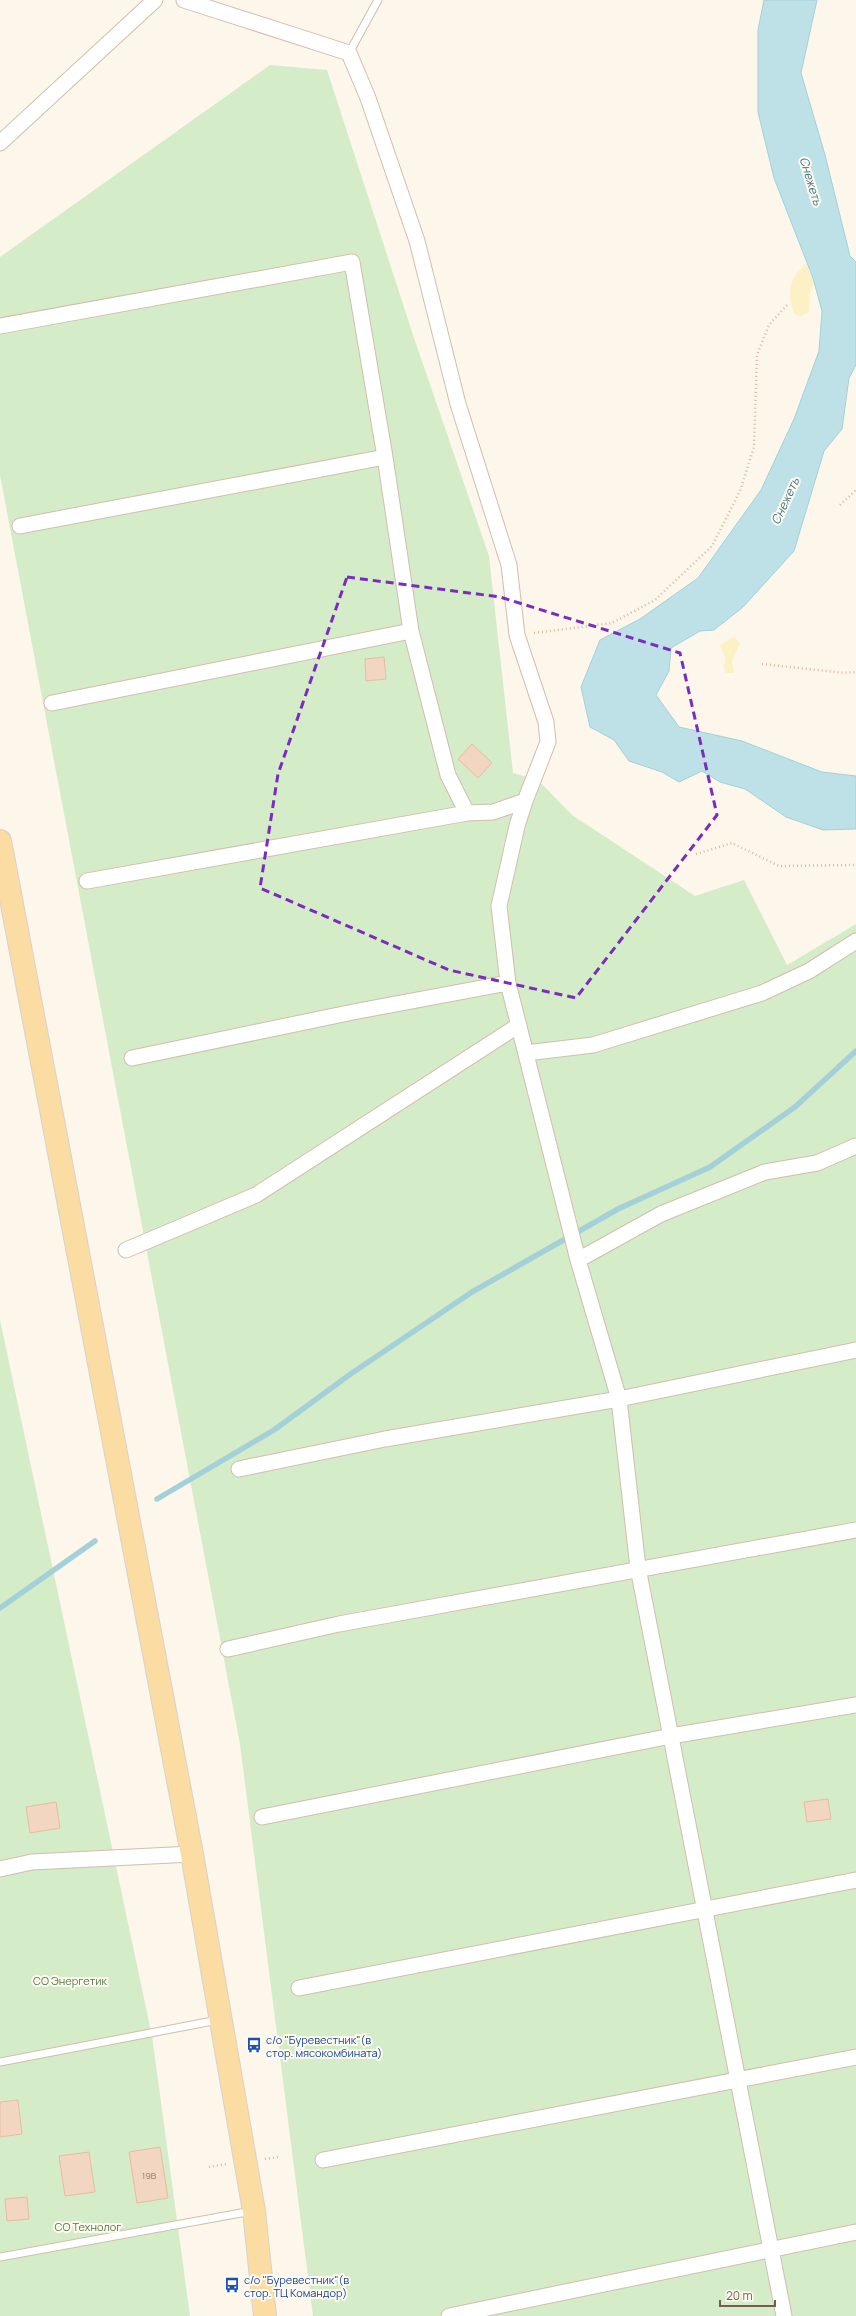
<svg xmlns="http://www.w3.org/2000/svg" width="856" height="2316" viewBox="0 0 856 2316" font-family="Manrope,sans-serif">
<rect width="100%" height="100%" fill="#fdf6ea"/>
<!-- green -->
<path fill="#d5ecc8" d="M270,65L327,70L413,335L489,556L513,773L538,780L572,815L695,896L744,880L787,965L856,924V2316H313L240,1744L0,475V257Z
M0,1320L152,2036L190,2316H0Z"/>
<!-- sand -->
<path fill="#fcf1c5" d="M806,263L814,283L810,293L809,312L801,316L794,314C786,291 790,279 806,263Z
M734,637L740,643L732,661L734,673H726L723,666L726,661L720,645Z"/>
<!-- water -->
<path fill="#bee1e7" stroke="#a4d0d9" d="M764,0H817L801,73L825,155L850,256L856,262V365L849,378L842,429L824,451L794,551L743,607L714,630L700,631L671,648L669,671L656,695L679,727L742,741L822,772L856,776V829L823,830L786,817L745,789L720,782L702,771L679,782L662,772L629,761L614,740L590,727L581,687L600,640L640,619L698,578L761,490L794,419L819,351L822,311L813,278L774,178L758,112V30Z"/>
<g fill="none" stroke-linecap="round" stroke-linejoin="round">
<!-- stream -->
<path stroke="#a4d0d9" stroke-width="5.5" d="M157,1499L274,1430L352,1373L472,1292L618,1209L710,1167L795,1107L856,1051
M0,1608L95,1541"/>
</g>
<!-- building -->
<path fill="#f3d6c2" stroke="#e6bda2" d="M384,657L386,679L366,681L365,659Z
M472,744L492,763L478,778L458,759Z
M828,1799L831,1819L807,1822L804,1802Z
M56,1802L60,1828L30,1833L26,1807Z
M18,2100L22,2134L0,2137V2102Z
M160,2147L168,2198L137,2203L129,2152Z
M89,2152L95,2192L65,2196L59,2156Z
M27,2197L29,2219L7,2221L5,2199Z"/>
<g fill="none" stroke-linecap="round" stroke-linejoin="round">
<!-- service casing -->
<g stroke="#d0beaf" stroke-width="9">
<path id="service" d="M349,53L378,0
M0,2062L218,2020
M0,2257L252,2211"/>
</g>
<!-- minor casing -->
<g stroke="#d0beaf" stroke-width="17">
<path id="minor" d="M0,143L155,0
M0,326L352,262L385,457L411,631L448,775L467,813
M20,526L385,457
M52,703L411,631
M525,801L517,826L499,906L508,983L578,1260L619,1399L638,1568L784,2316
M87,881L467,813L493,812L525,801L548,742L546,722L517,635L509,565L458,404L417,241L368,98L349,53L184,0
M526,1053L593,1045L762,993L809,971L856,941
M132,1058L358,1011L508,983
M126,1250L256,1195L519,1025
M578,1260L661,1214L765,1172L817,1163L856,1146
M239,1469L385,1439L619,1399L856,1350
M228,1649L339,1624L856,1530
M262,1817L671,1736L856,1705
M0,1869L32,1862L192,1854
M299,1988L856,1880
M323,2160L856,2057
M449,2316L856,2232"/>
</g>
<!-- primary casing -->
<g stroke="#d9d2cd" stroke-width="24">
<path id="primary" d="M0,841L192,1854L254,2211L265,2316"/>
</g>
<!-- path -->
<path stroke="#d8b9a4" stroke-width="2.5" stroke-dasharray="1 3" stroke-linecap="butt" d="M840,505L856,490
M534,633L612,623L655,600L712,546L740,491L754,447L757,355L769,325L787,305
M762,664L845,673L856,672
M696,854L732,843L779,866L856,865
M265,2159L279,2157
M209,2167L226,2164"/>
<!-- service -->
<use href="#service" stroke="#fff" stroke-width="7"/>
<!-- minor -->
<use href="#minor" stroke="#fff" stroke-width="15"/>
<!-- primary -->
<use href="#primary" stroke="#fbdca3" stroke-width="22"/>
</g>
<!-- marked area -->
<path fill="none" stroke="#7b2cbf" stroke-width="3" stroke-dasharray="8 5" stroke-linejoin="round" d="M347,577L500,597L680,653L717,815L576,998L449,970L260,888L278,774Z"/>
<!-- icons -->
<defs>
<g id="bus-bare" transform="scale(1.2)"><path d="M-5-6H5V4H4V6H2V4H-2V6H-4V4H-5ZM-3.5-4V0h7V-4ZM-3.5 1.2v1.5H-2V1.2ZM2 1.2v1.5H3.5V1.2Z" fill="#1a4fb4" stroke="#fffaf1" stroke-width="2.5" paint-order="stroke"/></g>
</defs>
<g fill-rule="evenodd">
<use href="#bus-bare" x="254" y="2045"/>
<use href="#bus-bare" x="232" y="2285"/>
</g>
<g text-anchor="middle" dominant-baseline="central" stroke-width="4" stroke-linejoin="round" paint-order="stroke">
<!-- number labels -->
<g font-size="9" fill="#987b6a">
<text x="149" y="2175">19В</text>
</g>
<!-- park labels -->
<g font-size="11" fill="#507941" stroke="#fffaf1">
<text x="70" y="1980">СО Энергетик</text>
<text x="88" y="2226">СО Технолог</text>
</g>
<!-- transit labels -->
<g font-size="11" fill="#164399" stroke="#fffaf1" text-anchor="start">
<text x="266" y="2039">с/о "Буревестник"(в<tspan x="266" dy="13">стор. мясокомбината)</tspan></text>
<text x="244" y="2279">с/о "Буревестник"(в<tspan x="244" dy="13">стор. ТЦ Командор)</tspan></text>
</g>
<!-- water labels -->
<g font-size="12" font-style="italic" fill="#437885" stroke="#fffaf1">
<text transform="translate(811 181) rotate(73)">Снежеть</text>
<text transform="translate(785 501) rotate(-65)">Снежеть</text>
</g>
</g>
<!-- scale -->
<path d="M720 2300v6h55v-6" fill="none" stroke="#795d4c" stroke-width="2"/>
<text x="726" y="2300" font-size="12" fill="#795d4c" stroke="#fffaf1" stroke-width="3" paint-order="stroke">20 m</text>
</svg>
